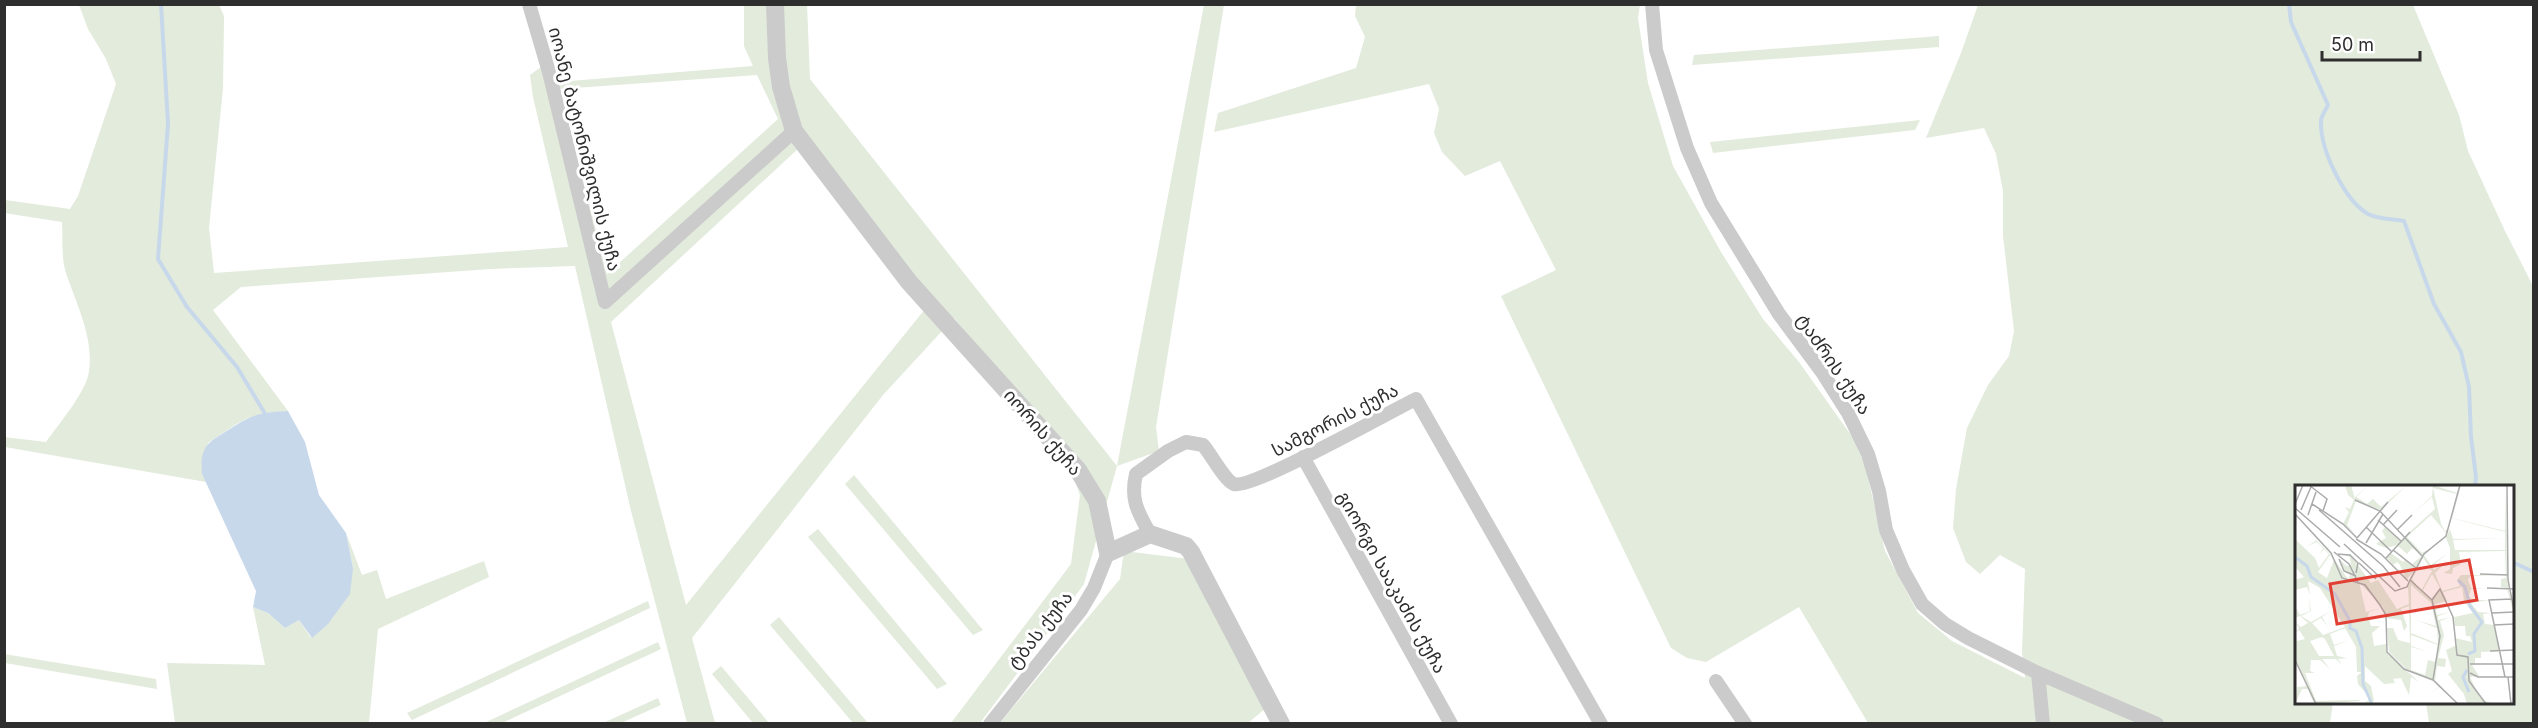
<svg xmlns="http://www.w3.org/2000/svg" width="2538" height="728" viewBox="0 0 2538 728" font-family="Inter,'Noto Sans Georgian',sans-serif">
<rect width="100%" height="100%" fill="#fff"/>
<!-- green -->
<path fill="#e2ebdc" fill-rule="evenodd" d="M807,4L810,79L1117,466L1204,5H1224L1156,427L1159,451L1117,466L1084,584L980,723H951L1071,564L1080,495L1062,447L954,318L883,395L692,638L715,723H687L631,511L575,266L490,269L241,287L213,310L288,411C247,413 240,422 208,443L202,474L206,482L5,447L4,437L46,442C58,425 87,391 89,371C94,338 76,303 66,273C61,258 63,238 62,222L4,213L5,200L70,209L78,196L116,84L106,59L88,29L79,5H219L224,16L223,88L209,228L214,273L568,247L533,97L530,75L552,59L558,82L753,66L744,46V5ZM757,75L778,119L607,274L560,89ZM800,147L934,298L686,605L611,322Z
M1356,5H1640L1638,18L1648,83L1673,166L1721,252L1763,319L1799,362L1853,438L1865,465L1885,551L1918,613L1952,641L2025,678L2022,652L2025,569L2000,555L1980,574L1966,562L1953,528L1956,489L1967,428L1988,385L2009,356L2014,331L2003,236V191L1996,154L1984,128L1926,138L1961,53L1978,5H2413L2459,115L2468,151L2505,231L2533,286V723H2429L2426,703L2512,702V486H2296V702L2333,703L2330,723H1868L1799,607L1706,662L1687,658L1671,648L1501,296L1556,270L1500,161L1465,176L1442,152L1434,133L1439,109L1429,84L1214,132L1218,113L1356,68L1365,37L1355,16Z
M1939,36V47L1692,65L1694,55Z
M1920,120L1915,130L1713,153L1710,142Z
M854,475L983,630L973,635L845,484Z
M818,529L947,684L937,689L808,537Z
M346,533L362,575L377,570L386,599L484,561L489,577L378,629L369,723H175L167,663L265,665L253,607L268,613L285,628L299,620L311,638L353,568Z
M1124,551L1189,559L1266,708L1248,723L999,724L1120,579Z
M648,601L650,608L412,720L407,713Z
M779,617L868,723H853L770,625Z
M658,642L661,649L502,723H484Z
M4,654L156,679L157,689L5,663Z
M721,666L769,723H753L712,674Z
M658,698L661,705L621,723H603Z"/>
<!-- water -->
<path fill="#c8d8eb" d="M288,411L305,442L319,495L346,533L353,568L350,594L328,624L312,638L299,620L285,628L268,613L253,607L256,591L202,474C200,449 205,444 225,432C250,416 257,412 288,411Z"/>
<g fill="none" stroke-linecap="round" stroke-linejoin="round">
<!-- stream -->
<path stroke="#c8d8eb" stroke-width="4" d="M161,4L168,124L158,259L187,307L237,367L264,412
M2289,4L2291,22L2328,105C2326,110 2321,116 2321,121C2320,149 2344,200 2368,214C2377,219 2393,219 2404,221L2434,304L2461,352L2469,387L2471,437L2476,477L2475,486
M2512,562L2534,572"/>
<!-- minor -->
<path stroke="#cbcbcb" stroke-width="14" d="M529,4L549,72L605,302L794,131
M1652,4L1656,50L1687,148L1711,203L1779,314L1822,372L1848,413L1868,454L1879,491L1886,530L1903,570L1922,604L1945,624L1968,638L2038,673L2157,724
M1303,457L1451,724
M1150,534C1138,512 1130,500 1136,474L1168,451L1186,442L1203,445C1211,454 1225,481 1234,484C1251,490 1391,411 1416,399L1601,724
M2038,673L2043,724
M1716,681L1745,724
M990,724L1081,610L1094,588L1108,553"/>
<!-- tertiary -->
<path stroke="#cbcbcb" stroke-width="18" d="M775,4L777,58L781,87L794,131L909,282L1078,470L1097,501L1108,553L1150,534L1186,546L1191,552L1281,724"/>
</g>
<g text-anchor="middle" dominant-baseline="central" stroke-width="6" stroke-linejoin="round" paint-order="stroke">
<!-- street labels -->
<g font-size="18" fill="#2e2e2e" stroke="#fff">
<text transform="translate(585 149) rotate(76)">იოანე ბატონიშვილის ქუჩა</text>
<text transform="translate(1834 364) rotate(56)">ტაძრის ქუჩა</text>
<text transform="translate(1335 420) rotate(-27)">სამგორის ქუჩა</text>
<text transform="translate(1043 432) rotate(49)">იორის ქუჩა</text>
<text transform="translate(1392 582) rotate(61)">გიორგი სააკაძის ქუჩა</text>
<text transform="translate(1040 630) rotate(-52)">ტბას ქუჩა</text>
</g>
</g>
<!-- overview -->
<g transform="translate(2295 485)">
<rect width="219" height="219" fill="#fff"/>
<path d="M50,0H56L60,14V12L74,0L61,12L72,19L94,0L78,14L86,22L112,0L86,25L61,16L52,40L59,48L48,39L54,27L50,22L55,24L59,15L53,10ZM138,0L162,8L166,0L157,33L210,46L211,0L212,95L219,131L212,103L206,102V94L211,93L210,66L164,67L166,79H199H166L158,83L157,89L149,88L155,84V63L151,53L155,44L158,54L210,53V47L156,33L162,9L138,3L146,39L150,46L154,43L152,49L136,30L112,52L127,68L139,61L129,70L136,80L153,68L137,81L139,85L151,77L140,88L152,79L140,88L147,106L165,101L162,95L166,90H206L175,91L173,95L176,103H191L176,104L174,111L177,115H194L176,118L183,127L196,128L188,129L190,139L199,140L204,166L186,167V173H180V180H177L184,191L175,192L185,213L197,219H172L169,209L153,189L157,186L151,165L162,160L160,153L177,157L175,151H171L170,141H160L159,132L178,128L169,116L167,102L148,107L152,116L140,119L141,124L152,121L141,125L142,130L155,127L143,131V135L156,132L145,136L149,150L143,173L151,174L150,182L142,181L140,195L162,219L145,202L135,208L144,202L139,195L111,184L94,167L92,143H98L103,155L115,158L114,121L106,124L112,141L109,146L106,135L91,133L88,122L64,97L71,127L86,123L74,127L73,131L76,141H85L77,148L79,161L91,159L92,168L124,197L116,192L114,210L106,193L98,194L100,198L89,199L70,181V196L76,201L79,216L69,218L76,214L63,199L62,191L67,187H62L61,162L50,143L35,149L39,160L55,155L39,161L42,171L52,173L43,174L47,180L41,174H27L35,184L25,175H16L15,186L20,188H10L21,216L64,215L65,216L19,219L13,204H7L0,219L2,202L13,201L0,176V151L2,156L10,154L4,145L0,148L4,143L0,137L6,142L13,138L5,131L0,133V121L5,130L15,126L14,112L16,126L6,131L16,137L34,127L27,132L33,142L26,133L17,138L28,150L50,142L25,103L13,96L15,110L12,102L0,105V95L9,92L0,82V54L20,73L24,83L34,69L29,64L25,69L28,63L22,57L12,61L21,56L19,53L37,71L53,94L55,90L49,87L44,73L51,81L56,80L55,72L46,69H55L76,98L83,95L102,124L114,119L113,101L120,85L111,95L105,80L102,77L98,80L92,73L96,68L108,77L110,75L100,64L121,84L117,79L128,70L117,63L112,69L102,60L91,63L81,59L91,53L87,46L90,42L106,56L109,53L113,56L109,52L140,24L137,12L115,31L137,11ZM210,53V65H160L158,55ZM35,70L39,75L32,93L23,87ZM128,73L136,84L127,78L137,86L126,106L117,94L124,81L133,88L124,80ZM137,89L145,103L136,114L127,107ZM116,100L136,118L141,141L121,135L142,143L143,159L116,148ZM116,150L143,160L140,177L133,175L130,190L116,185V162L133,167L116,161ZM27,152L30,154L39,171H24L15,156Z" fill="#e2ebdc" fill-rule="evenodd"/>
<path fill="none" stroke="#c8d8eb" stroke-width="3" d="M0,72L12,81L16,92L40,109L55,136V143L61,146L67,163L68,199L77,219M163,95L170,102L175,121L187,137L179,149L180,166L173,169M172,185L168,192L174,207"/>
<path fill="none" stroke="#ababab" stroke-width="1.5" d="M14,0L32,14L28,26M212,0L213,95L219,125M60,15L85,26L127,71M0,19L8,0M17,19L48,39L62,53M0,23L45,62M6,25L16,2M24,25L88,81L105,102M0,29L36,68L47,93L70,100L85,120L91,130L92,167L109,184L138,195L163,219M13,30L21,7M83,35L106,56M88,40L102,25M71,42L97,67M102,45L117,30M62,53L93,17M61,54L86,69L113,96M71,58L88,29M49,59L100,106L112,102L115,95M98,65L121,83M39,67L54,79L63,97M41,69L55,70L63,78L61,88M91,73L115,47M44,74L49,86L61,91M64,78L81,94M185,89L213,90M115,95L129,69L151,51L165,0M115,95L137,115M192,103L219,104M137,115L145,104L158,132L162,170L173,172L174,196L191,219M137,115L145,151L138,195M197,128L219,127M199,140L219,139M195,166L219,165M0,175L21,219M175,179H219M175,188L183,192H219M210,192L194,115L217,114M213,192L216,219"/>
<path fill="#e24034" fill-opacity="0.15" stroke="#e24034" stroke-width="3" d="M174,75L182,115L42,139L35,99Z"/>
<rect width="219" height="219" fill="none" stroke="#2e2e2e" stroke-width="3"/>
</g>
<!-- border -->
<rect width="2538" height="728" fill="none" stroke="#2e2e2e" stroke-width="12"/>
<!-- scale -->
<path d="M2322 51v9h98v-9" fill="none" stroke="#2e2e2e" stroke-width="3"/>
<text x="2331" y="51" font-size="18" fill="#2e2e2e" stroke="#ffffff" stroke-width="4.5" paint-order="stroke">50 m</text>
</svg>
